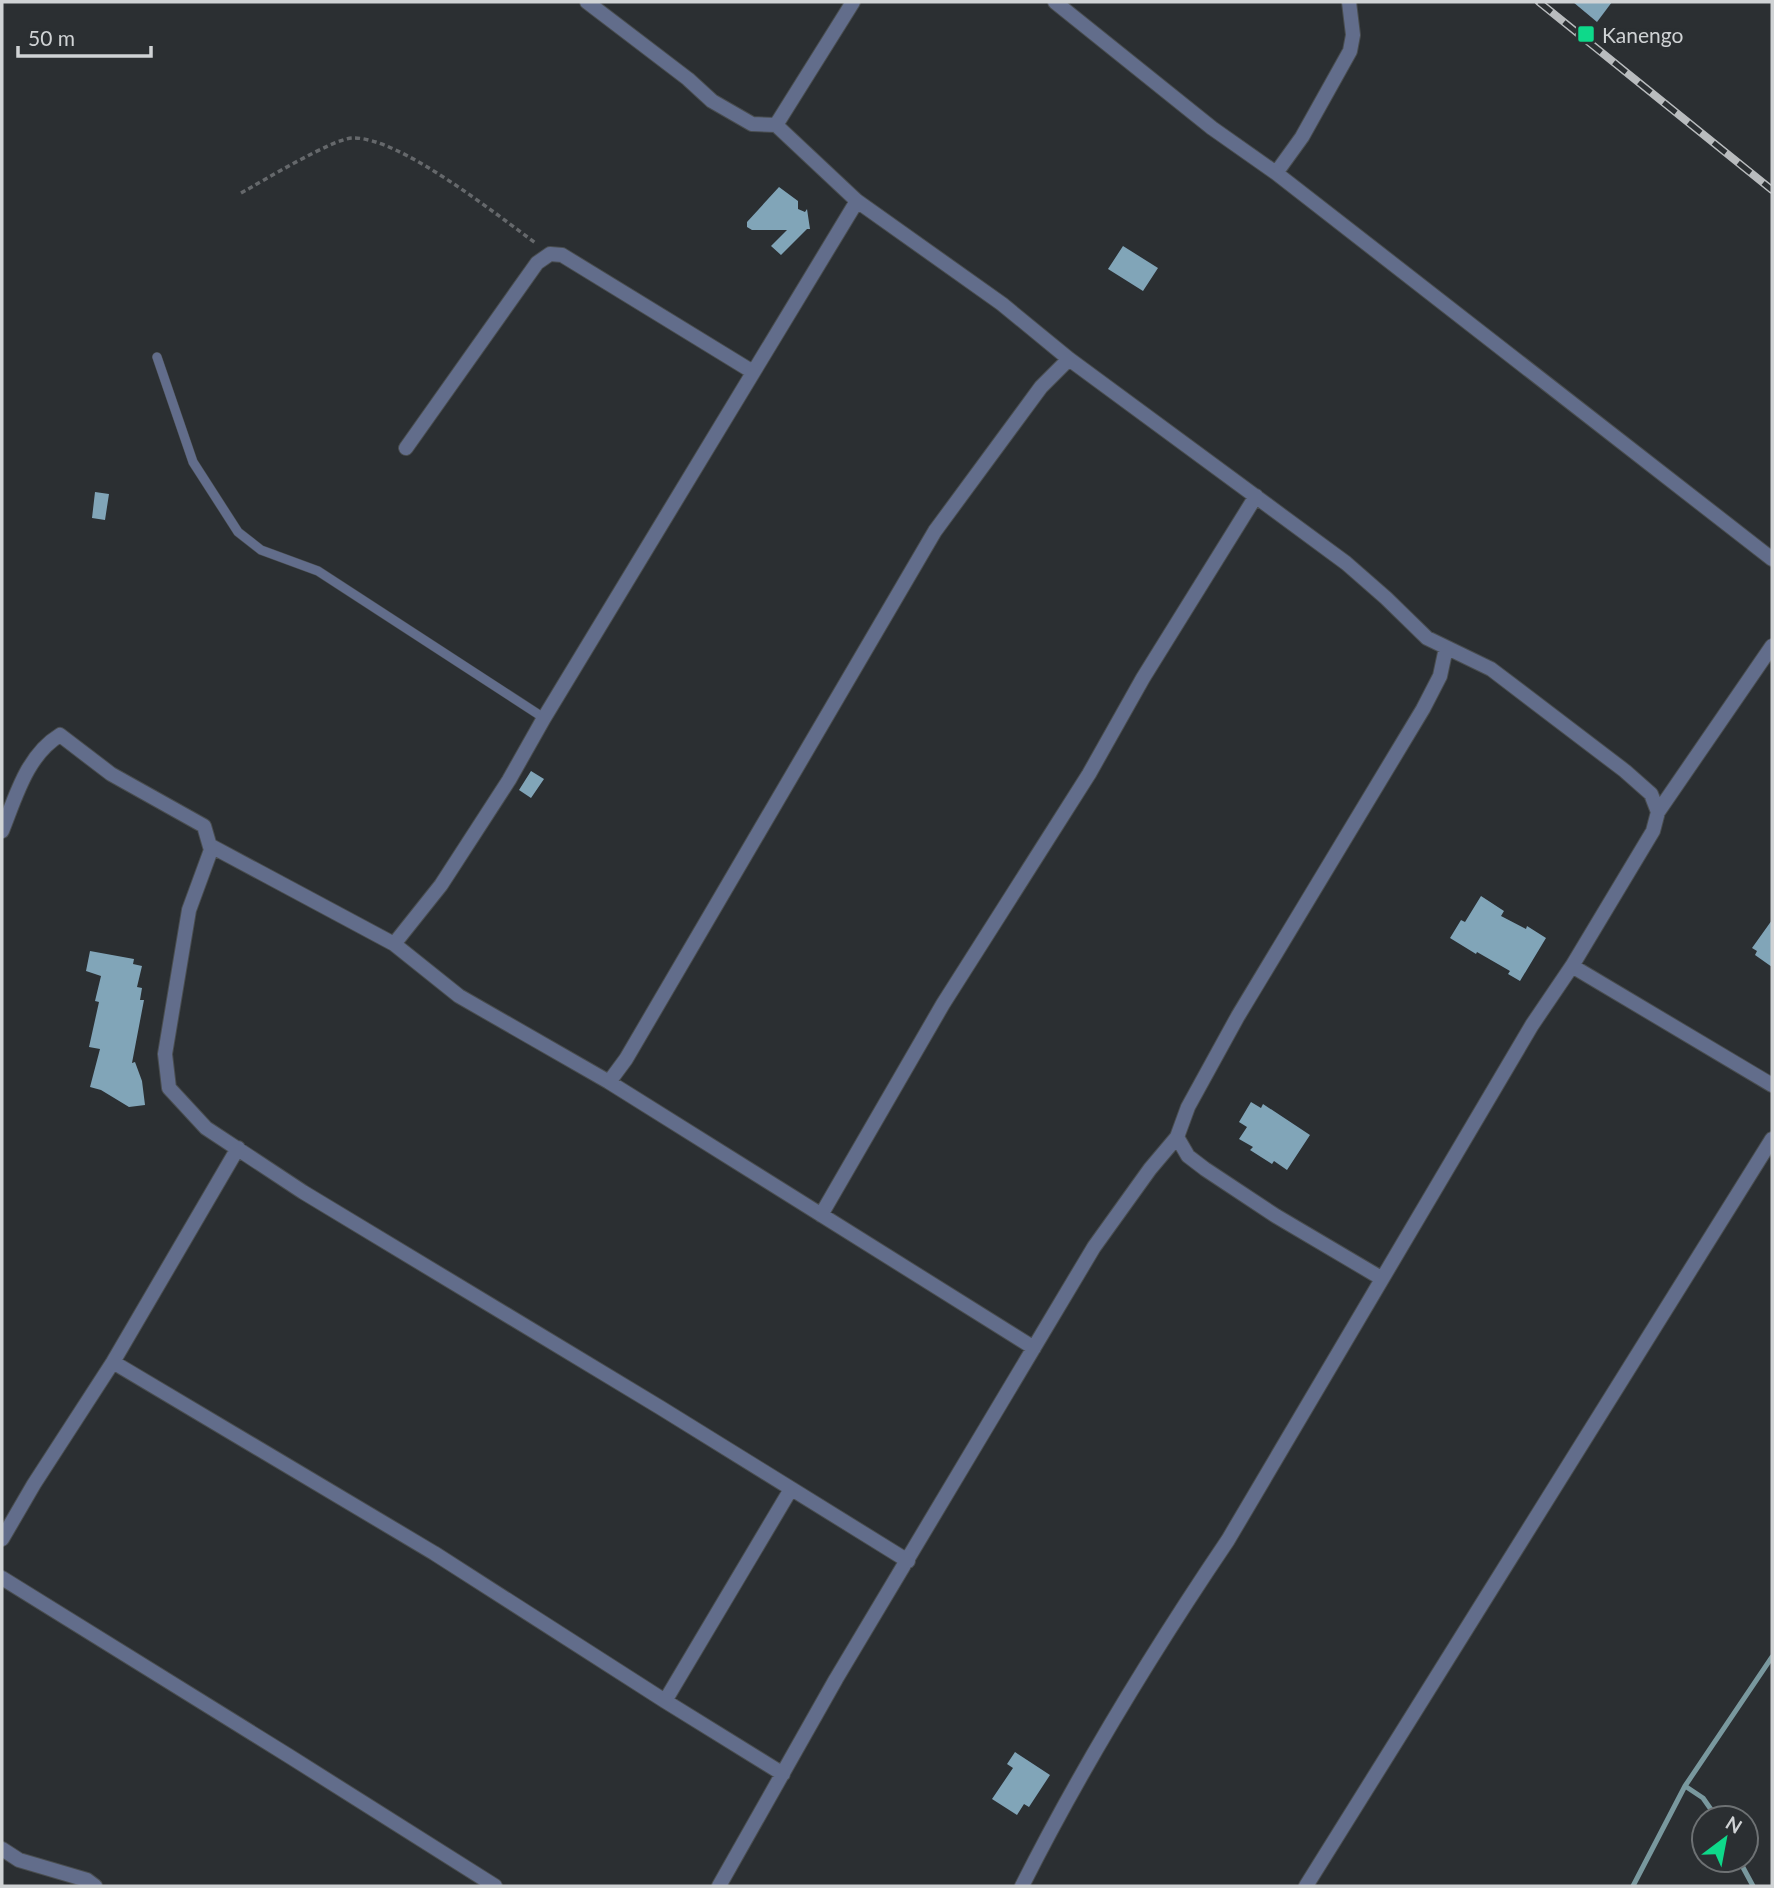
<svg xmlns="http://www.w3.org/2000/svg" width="1774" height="1888" viewBox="0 0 1774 1888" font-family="Lato,sans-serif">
<rect width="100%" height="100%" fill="#2b2f32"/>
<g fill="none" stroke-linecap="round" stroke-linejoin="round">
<!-- stream -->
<path stroke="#79989e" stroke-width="5" d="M1685,1786L1703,1798L1717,1818
M1739,1860L1753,1886
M1633,1886L1685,1786L1772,1657"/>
</g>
<!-- building -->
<path fill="#81a5b8" d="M1573,2H1612L1597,22Z
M779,187L798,201V209L805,212L807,209L810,229H807L781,255L771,246L787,230H752L747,227V222Z
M1123,246L1158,268L1143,291L1108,269Z
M95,492L109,494L105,520L92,518Z
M531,771L544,779L531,798L519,790Z
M1481,896L1504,911L1501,916L1526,929L1527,926L1546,938L1520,981L1508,974L1510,971L1477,952L1476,954L1450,938L1461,920L1465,922Z
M1772,920V967L1755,955L1757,951L1752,948Z
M90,951L134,959L133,964L142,966L137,987L142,988L140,1000H144L132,1063L135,1062L142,1081L145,1105L129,1107L101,1090L90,1087L100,1049L89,1047L99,1002L95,1001L101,976L86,971Z
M1251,1102L1261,1108L1263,1104L1310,1135L1287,1170L1274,1161L1272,1164L1250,1150L1253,1147L1239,1139L1247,1127L1239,1122Z
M1015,1752L1050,1775L1029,1807L1024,1804L1017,1815L992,1799L1013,1768L1007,1764Z"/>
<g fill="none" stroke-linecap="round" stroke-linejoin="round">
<!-- service casing -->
<g stroke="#494d4f" stroke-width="10">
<path id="service" d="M157,357L193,462L238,532L261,550L318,571L544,718"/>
</g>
<!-- minor casing -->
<g stroke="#494d4f" stroke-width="16">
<path id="minor" d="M587,2L688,79L712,101L752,124L776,125L857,201L1002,304L1069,359L1346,563L1386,598L1427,638L1491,669L1625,771L1651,794L1658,812L1653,831L1572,966L1532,1025L1228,1540C1153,1651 1082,1767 1022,1886
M1055,2L1212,128L1276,173L1302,137L1350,51L1353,35L1349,2
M776,125L853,2
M1276,173L1772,559
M406,448L537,263L550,254L562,255L753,372
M1658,812L1772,646
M2,831C16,796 27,755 60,735L111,774L204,826L211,850L189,910L165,1054L169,1088L206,1128L303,1192L661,1408L908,1561
M211,846L394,944L459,996L609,1082L1034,1348
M394,944L441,885L509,780L544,718L857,201
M1572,966L1772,1085
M609,1082L626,1059L935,531L1041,387L1069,359
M821,1215L943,1004L1089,774L1143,678L1256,496
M1381,1278L1276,1216L1205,1169L1188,1156L1177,1137L1188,1107L1238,1016L1423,709L1440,676L1446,648
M113,1362L434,1553L665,1701L783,1774
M2,1539L34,1484L113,1362L238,1148
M2,1578L289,1756L495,1886
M665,1701L791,1489
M2,1849L19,1860L87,1880L95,1886
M719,1886L836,1679L1094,1247L1150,1169L1177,1137
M1306,1886L1772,1139"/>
</g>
<!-- path -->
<path stroke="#65686b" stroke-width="3.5" stroke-dasharray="5 3.5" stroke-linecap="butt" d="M241,193C263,181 332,139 352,138C399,136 498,216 537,244"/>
<!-- service -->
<use href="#service" stroke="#626d8b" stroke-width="9"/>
<!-- minor -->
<use href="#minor" stroke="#626d8b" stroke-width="14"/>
<!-- rail casing -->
<g stroke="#b9bcbe" stroke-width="8">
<path id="rail" d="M1539,2L1772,190"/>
</g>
<!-- rail -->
<use href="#rail" stroke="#2b2f32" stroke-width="5" stroke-dasharray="16" stroke-linecap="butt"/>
</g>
<!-- markers -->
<rect fill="#0ed98a" stroke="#2b2f32" stroke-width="2.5" x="1577" y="25" width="18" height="18" rx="3.5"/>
<g text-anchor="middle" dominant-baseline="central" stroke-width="7" stroke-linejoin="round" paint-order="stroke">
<!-- poi labels -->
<g font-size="21" fill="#d0d3d5" stroke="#2b2f32" text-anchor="start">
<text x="1602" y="34">Kanengo</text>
</g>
</g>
<!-- border -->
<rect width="1774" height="1888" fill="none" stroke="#d0d3d5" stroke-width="7"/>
<!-- north arrow -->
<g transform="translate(1725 1839) rotate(32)"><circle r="33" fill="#2b2f32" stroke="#6d7173" stroke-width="2"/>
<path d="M0-5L12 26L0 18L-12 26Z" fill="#0ed98a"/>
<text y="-10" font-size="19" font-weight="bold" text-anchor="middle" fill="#d0d3d5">N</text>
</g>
<!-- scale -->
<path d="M18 46v10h133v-10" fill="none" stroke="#d0d3d5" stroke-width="3.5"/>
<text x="28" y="46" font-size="21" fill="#d0d3d5" stroke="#2b2f32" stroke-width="5" paint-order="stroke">50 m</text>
</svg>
